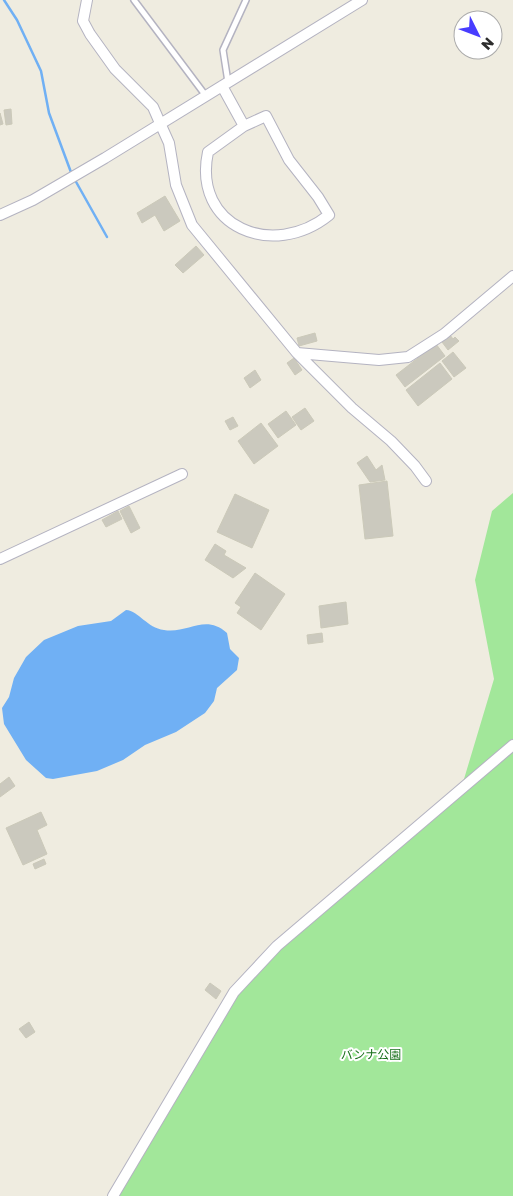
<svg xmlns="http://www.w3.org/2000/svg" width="513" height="1196" viewBox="0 0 513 1196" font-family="'Golos Text','Noto Sans JP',sans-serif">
<rect width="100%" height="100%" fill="#efece0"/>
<!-- green -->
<path fill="#a2e79a" d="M513,493V1196H113L234,992L277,946L461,789L494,679L475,580L492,511Z"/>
<!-- water -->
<path fill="#70b0f4" d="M126,610C139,611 147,628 164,630C188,634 205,613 227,633L230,649L239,658L237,670L217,688L214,701L205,713L176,732L145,745L123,760L97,771L53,779L46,778L26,760L4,724L2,708L9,697L14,678L26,657L44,640L78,626L111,621Z"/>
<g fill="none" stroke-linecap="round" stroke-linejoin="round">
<!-- stream -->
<path stroke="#70b0f4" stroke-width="2.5" d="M4,0L17,20L41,71L49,113L72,175
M75,180L107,237"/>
</g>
<!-- building -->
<path fill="#cbc9be" stroke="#cbc9b9" d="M11,109L12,124L6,125L4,110Z
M0,113L3,124L0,125Z
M165,196L180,221L164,231L155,215L142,223L137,213Z
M196,246L204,255L183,273L175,265Z
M315,333L317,341L299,346L297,338Z
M450,335L453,339L455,337L459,341L448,350L442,342Z
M436,344L445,356L405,387L396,375Z
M453,352L466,368L454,377L442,361Z
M294,358L302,370L295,375L287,363Z
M440,363L452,379L418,406L406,390Z
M255,370L261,380L250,388L244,378Z
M305,408L314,421L301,430L292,417Z
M286,411L296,425L278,438L268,424Z
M233,417L238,426L230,430L225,421Z
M261,423L278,446L254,464L238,441Z
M367,456L376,470L382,465L385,480L370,482L357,463Z
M387,481L393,536L365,539L359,485Z
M235,494L269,510L252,548L217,532Z
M129,506L140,528L131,533L120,511Z
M118,511L122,519L106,527L102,520Z
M215,544L226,551L224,555L246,568L233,578L205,560Z
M255,573L285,594L261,630L237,613L241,607L235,603Z
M346,602L348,624L321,628L319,606Z
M322,633L323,642L308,644L307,635Z
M9,777L15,786L0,797V784Z
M41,812L47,825L37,830L47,854L23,865L6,828Z
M44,859L46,864L35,869L33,864Z
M210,983L221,991L216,999L205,990Z
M29,1022L35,1032L26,1038L19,1029Z"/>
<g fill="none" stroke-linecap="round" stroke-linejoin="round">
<!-- lane casing -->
<g stroke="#b4b3c1" stroke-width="8">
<path id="lane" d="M134,0L206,96
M228,82L223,50L246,0"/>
</g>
<!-- street casing -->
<g stroke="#b4b3c1" stroke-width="12">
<path id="street" d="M87,0L83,21L90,34L115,69L153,107L160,123L169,143L176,185L192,225L297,353L352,408L391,441L415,466L426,481
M222,86L244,126
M266,116L289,160L318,197L329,215C273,260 192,227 208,152L244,126Z
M0,215L33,200L105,158L362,0
M297,353L379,360L408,357L444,334L513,276
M0,559L182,474
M113,1196L234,992L277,946L513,745"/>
</g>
<!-- lane -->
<use href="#lane" stroke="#fff" stroke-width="5"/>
<!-- street -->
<use href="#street" stroke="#fff" stroke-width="10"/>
</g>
<g text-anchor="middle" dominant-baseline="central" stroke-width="4" stroke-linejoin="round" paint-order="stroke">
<!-- park labels -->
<g font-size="12" fill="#18701b" stroke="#fff">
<text x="371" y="1054">バンナ公園</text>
</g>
</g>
<!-- north arrow -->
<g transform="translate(478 35) rotate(132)"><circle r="24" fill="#ffffff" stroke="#ababab"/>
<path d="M0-4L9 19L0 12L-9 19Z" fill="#483dff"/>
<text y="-8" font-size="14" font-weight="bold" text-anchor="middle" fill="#2d2d2d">N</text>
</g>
</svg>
